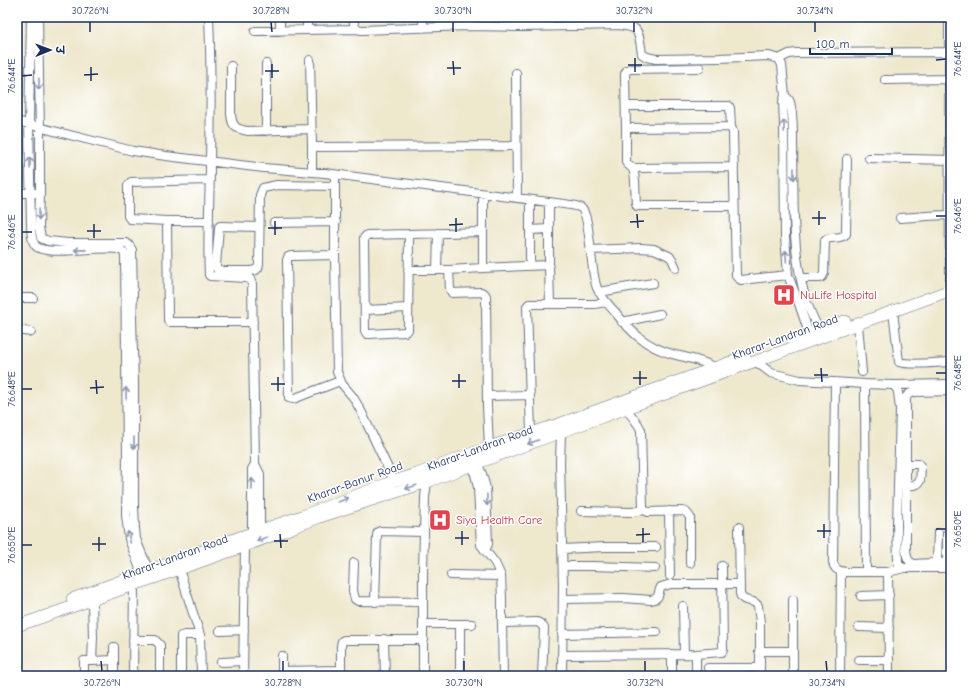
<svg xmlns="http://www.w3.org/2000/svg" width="968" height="693" viewBox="0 0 968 693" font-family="'Comic Neue','Playpen Sans Deva',sans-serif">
<rect width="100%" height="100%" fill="#fff"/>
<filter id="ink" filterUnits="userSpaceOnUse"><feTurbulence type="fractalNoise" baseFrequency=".025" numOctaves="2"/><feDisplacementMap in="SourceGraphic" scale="8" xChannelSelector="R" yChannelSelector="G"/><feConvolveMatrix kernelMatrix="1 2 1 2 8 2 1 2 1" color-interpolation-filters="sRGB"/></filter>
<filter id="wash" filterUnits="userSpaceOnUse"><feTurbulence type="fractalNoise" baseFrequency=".012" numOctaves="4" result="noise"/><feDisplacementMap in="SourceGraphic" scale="16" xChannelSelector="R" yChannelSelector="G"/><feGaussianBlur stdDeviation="0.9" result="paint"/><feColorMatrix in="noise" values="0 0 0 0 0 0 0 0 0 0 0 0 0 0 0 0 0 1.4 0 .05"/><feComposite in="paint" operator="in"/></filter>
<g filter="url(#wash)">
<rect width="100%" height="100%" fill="#eee8cd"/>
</g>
<g filter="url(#ink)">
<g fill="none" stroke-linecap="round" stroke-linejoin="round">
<!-- minor casing -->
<g stroke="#657085" stroke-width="10">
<path id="minor" d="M31,17L29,124L31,224C31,230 31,240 35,245C43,258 106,244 121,250C123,251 123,252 125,254L127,457L126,515L129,539L142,574
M38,17L40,132V193L39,227L41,238L48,241L68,243H126L129,245L132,250L133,295L132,319L134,383V507L135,528L136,539L139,547L149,571
M209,17C211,65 211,113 210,161C210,199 207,237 209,275L210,276L246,278L250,279L252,284L255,464L260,474V531
M307,17V30
M353,17L355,29L362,30L467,26L523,27L619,25C624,26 631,26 635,29C640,33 641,48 642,54L647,57L656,59L719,58L769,56L779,59L782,65L785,96L783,101L784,124L785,237L788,275L798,301L809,333
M423,17V28
M583,17V26
M949,17L950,284L951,290
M255,31L355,29
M280,31V17
M779,59L789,54L796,53L949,52
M310,60L312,147
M266,64V131
M231,66V114C232,127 236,129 248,131L311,129
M516,73L517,198
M885,80L951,79
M785,96C786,97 788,98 789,100C793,106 793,133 793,142C794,192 791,244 804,293C807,306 813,318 819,330
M626,106H729L730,108L731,128
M17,121L46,129L133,151L166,156L264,168L325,173L564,204C569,205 577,205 581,208C591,215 590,272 597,288C601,297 608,304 615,312C632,333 645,346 672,354C687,358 702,360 716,368L717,370
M626,129L625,74L627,70L630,69L700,68
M869,158L951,160
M632,168L734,167
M312,172V147L516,146
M335,175V255L337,372L342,384L353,397L361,411L394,481
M17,193H35
M483,194V268L449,270L450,289L452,293L481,292L485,294L486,296L487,406L489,447
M530,200V266
M734,206H637L636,203C635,196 636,175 633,169C631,166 628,166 626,162V130L628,128L729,127L732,129L733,132L736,276L738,278L741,280L788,275
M900,218C917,217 933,215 950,215
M167,221L168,320L169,322H253
M209,221H167L130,219L128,216V186L129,184L131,182L210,180
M274,223L336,222
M259,227L220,226L219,227L216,266L217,269L222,271H251L256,270L258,268L259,264L260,195L263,188L277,185L335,186
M530,230L549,229
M409,234L367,235L364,238L365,331L367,334H369L405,332L408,330L409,234L483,232
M590,250L641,248L654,249L669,256L672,259L676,268
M335,255L291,256L288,257L287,260L289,398L293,399L340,381
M483,268L549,265V202
M408,270H449
M437,270L438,233
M801,278H820L822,277L824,273L825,240C831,236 840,240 846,234L847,159
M599,292L653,283
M17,298H33
M550,304H594L606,302
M365,310L408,308
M893,311L899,362C911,366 938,362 951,362
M622,322L660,314
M858,324L862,372
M17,330L31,332
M755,361L771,373L800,380L865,384L893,385L897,389L898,392L900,409L897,525L898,562L900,566L904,568H951
M835,382L833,562C834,569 838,571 846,572H888L904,568
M865,384L866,572
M893,385L951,384
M951,391L914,392L909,394L906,397V549C907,557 906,560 914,564L951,562
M487,396L530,395
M627,408C630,416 638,422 641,430L643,508L644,510L648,512L682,511L686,512L690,517V563
M560,429L561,432L560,463L563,584L562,676
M531,433L527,306L529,304H550L549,265
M477,463L482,474L486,488L488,544L485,551
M906,464H919L920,466L921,467C920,472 922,482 917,484C915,486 909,485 906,485
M470,466L475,474L478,488L481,545L495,563L501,576L502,599V623L503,676
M581,511L632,512L644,510
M669,511L670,576
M739,527L740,594C744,605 753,597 758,606L760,622V676
M252,533V469L255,464
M562,549L605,547H656
M937,562L938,533
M947,562V534
M354,563L353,591L355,599L358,601L423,602
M563,566H592L655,568
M179,569L200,635L201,676
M888,572L889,676
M451,575L501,576
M861,596L889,595
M563,599L623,598L651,600C661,598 657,594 661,587L671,584H740
M92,600L93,637L92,661L114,660V676
M375,602L377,535L378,532L380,531L424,532
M683,606L684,654
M502,623L537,622L541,624L544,628L543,654L542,676
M423,624H460V676
M460,624H472
M859,627L889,628
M220,631L244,630
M562,634L657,632
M384,639L385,676
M133,640H155L160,645V676
M759,651H793
M672,654V676
M696,654V676
M562,655L696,654L722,652L723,650L722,566
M282,656V675
M114,660V647
M859,660H889
M221,662L243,661
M708,668H760
M282,671L341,670
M84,676V661H92
M133,676L134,585
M181,676V636L185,635H200
M243,676L245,546L244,541
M341,676V646L342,641L344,640H424
M423,676V570L425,497L427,482L425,477
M793,676V600
M840,676L841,572"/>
</g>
<!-- highway casing -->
<g stroke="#657085" stroke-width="12">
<path id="highway" d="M793,340L845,321
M72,599L243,536L302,516L394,481L417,474L489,447L559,424L745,357
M17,626L245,546L320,517L427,482L561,432L951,290"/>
</g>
<!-- minor -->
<use href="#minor" stroke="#fff" stroke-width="8"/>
<!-- highway -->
<use href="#highway" stroke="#fff" stroke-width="11"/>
</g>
<!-- one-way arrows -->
<defs><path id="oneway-shaft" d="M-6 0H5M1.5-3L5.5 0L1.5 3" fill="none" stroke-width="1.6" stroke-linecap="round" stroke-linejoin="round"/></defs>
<g stroke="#8d97ae">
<use href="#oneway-shaft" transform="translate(39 84) rotate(89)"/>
<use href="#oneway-shaft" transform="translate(784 126) rotate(-92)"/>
<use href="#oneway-shaft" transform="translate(30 163) rotate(-91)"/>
<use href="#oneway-shaft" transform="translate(794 174) rotate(90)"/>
<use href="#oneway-shaft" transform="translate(39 214) rotate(92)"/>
<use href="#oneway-shaft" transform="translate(80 250) rotate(179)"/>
<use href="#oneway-shaft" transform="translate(786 256) rotate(-94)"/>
<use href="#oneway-shaft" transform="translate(126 393) rotate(-91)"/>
<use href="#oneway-shaft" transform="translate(533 442) rotate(160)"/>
<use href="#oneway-shaft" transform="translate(134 443) rotate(90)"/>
<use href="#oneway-shaft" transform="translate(252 484) rotate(-89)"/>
<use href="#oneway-shaft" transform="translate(411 487) rotate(162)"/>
<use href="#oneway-shaft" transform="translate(343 500) rotate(-21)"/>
<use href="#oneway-shaft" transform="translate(487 500) rotate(89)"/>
<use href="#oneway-shaft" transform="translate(129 537) rotate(-103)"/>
<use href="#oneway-shaft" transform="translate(262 539) rotate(159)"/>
</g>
</g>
<!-- ticks -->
<path fill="none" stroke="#1b2f5e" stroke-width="1.5" d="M90,22V32M271,22L272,32M453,22V32M634,22V32M815,22V32M635,58V72M936,60L946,59M453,61L454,75M272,64V78M628,65H642M91,67V81M447,68H461M265,71H279M84,75L98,74M22,76L32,75M819,211V225M637,214L638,228M936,216H946M456,218V232M812,218H826M275,221V235M630,222L644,221M94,224V238M449,225L463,224M268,228H282M87,231H101M22,232H32M821,368L822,382M640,371V385M936,373H946M459,374V388M814,375H828M278,377V391M633,378H647M96,380L97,394M452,381H466M271,384H285M90,388L104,387M22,389H32M824,524V538M643,528V542M936,529H946M462,531V545M817,531H831M280,534L281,548M636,535L650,534M99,537V551M455,538H469M274,541H288M92,544H106M22,545H32M101,661L102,671M283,661V671M464,661V671M645,661V671M826,661L827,671"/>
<!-- icons -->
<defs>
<g id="hospital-square" transform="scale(1.15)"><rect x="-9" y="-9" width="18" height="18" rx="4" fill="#e0444e" stroke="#fff"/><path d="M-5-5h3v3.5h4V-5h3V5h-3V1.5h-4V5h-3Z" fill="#fff"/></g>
</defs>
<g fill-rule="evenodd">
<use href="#hospital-square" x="784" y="295"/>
<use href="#hospital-square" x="440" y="520"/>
</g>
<g text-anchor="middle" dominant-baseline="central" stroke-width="3" stroke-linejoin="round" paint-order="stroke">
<!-- health labels -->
<g font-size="12" fill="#be3a42" stroke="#fff" text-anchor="start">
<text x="800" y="295">NuLife Hospital</text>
<text x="456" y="520">Siya Health Care</text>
</g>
<!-- street labels -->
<g font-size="12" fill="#1b2f5e" stroke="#fff">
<text transform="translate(785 337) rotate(-20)">Kharar-Landran Road</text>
<text transform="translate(480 448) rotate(-20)">Kharar-Landran Road</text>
<text transform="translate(355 482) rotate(-20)">Kharar-Banur Road</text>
<text transform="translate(175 557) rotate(-20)">Kharar-Landran Road</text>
</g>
</g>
<!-- margin -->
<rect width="968" height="693" fill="none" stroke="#fff" stroke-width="44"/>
<!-- north arrow -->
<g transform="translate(50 50) rotate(89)" stroke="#ffffff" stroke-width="3" paint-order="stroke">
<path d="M0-3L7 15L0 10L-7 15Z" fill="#1b2f5e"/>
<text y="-6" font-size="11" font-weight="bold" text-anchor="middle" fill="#1b2f5e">उ</text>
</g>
<!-- scale -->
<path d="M810 48v6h82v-6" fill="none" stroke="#1b2f5e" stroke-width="2"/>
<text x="816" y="48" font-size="12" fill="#1b2f5e" stroke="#ffffff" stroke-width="3" paint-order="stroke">100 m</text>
<rect x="22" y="22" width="924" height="649" fill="none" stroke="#1b2f5e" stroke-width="1.5"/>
<g font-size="10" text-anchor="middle" fill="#1b2f5e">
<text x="90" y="14">30.726°N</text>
<text x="271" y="14">30.728°N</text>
<text x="453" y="14">30.730°N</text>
<text x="634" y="14">30.732°N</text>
<text x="815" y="14">30.734°N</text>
<text transform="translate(957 59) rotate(-90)" y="4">76.644°E</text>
<text transform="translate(11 76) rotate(-90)" y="4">76.644°E</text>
<text transform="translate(957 216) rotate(-90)" y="4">76.646°E</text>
<text transform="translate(11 232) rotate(-90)" y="4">76.646°E</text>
<text transform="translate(957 373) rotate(-90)" y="4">76.648°E</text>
<text transform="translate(11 389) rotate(-90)" y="4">76.648°E</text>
<text transform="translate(957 529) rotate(-90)" y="4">76.650°E</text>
<text transform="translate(11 545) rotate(-90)" y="4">76.650°E</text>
<text x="102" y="686">30.726°N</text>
<text x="283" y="686">30.728°N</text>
<text x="464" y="686">30.730°N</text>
<text x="645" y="686">30.732°N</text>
<text x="827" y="686">30.734°N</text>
</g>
</svg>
